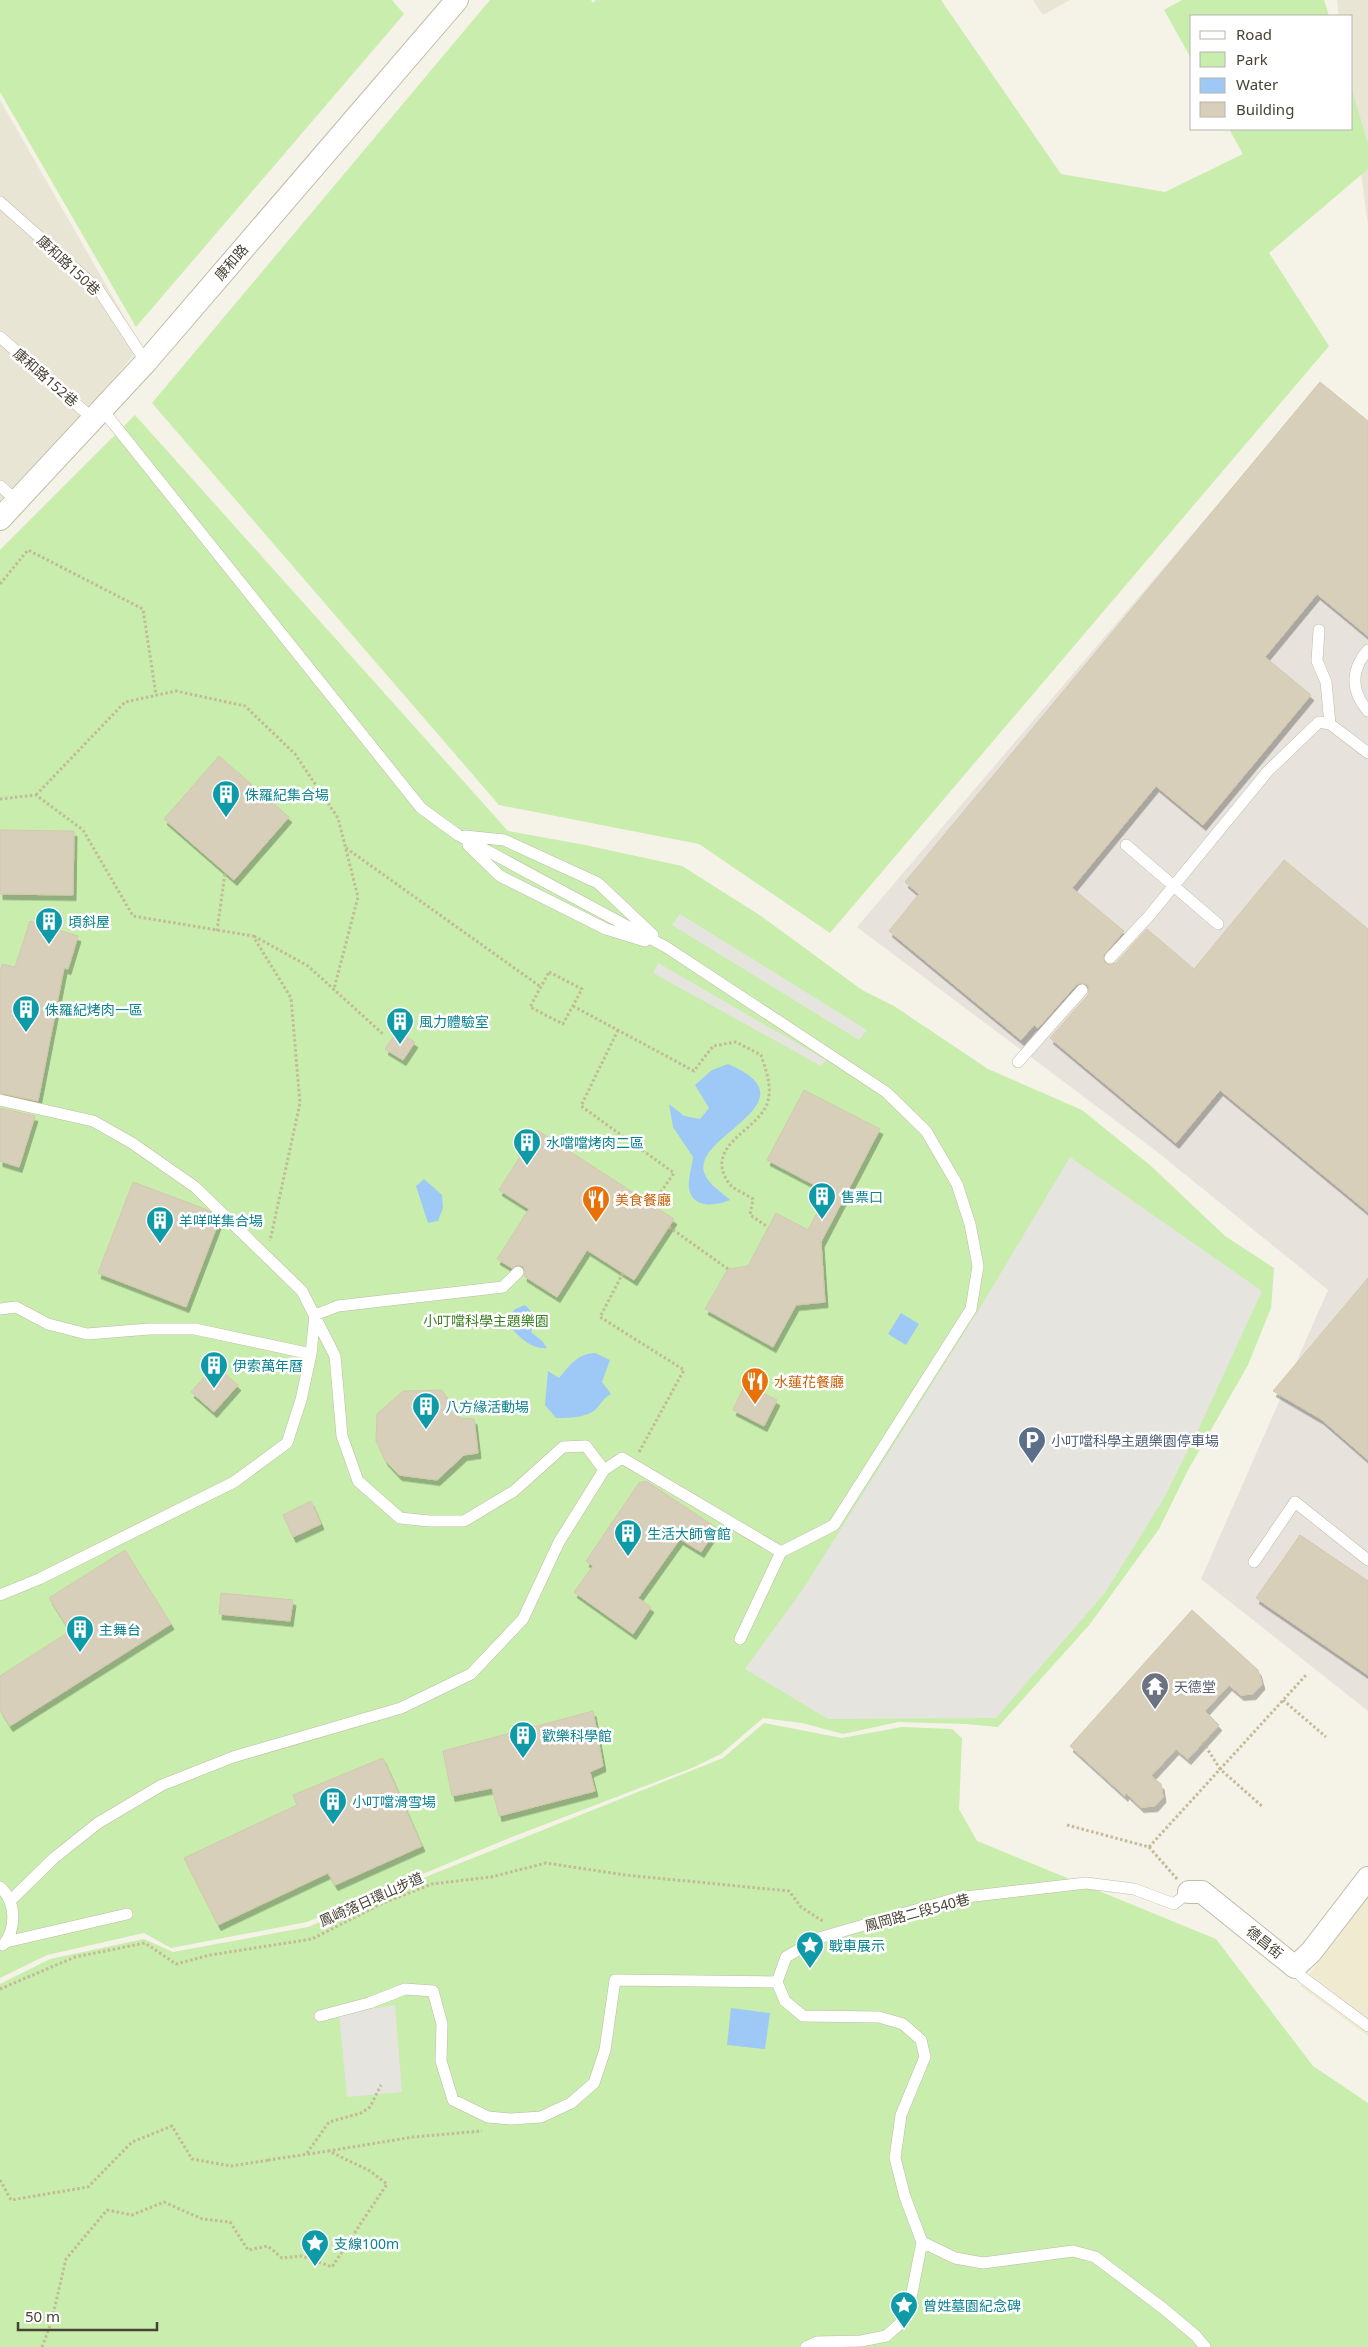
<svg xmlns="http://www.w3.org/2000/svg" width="1368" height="2347" viewBox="0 0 1368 2347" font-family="'Noto Sans','Noto Sans TC',sans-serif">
<defs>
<filter id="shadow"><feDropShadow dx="3" dy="5.5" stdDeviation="0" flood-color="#0004"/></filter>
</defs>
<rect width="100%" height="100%" fill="#f5f2e7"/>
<!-- residential -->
<path fill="#e9e5d4" d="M1033,0H1070L1043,15Z
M1337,0H1368V225L1352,106V16H1339Z
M0,100L141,346L64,438L0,508Z"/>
<!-- industrial -->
<path fill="#e7e3dc" d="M1317,388L1368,428V1711L1201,1579L1328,1290L1156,1151L857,927Z"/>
<!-- education -->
<path fill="#efead0" d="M1368,1898V2036L1300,1986Z"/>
<!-- green -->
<path fill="#c8edac" d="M0,0H392L404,14L136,327L0,92Z
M490,0H591L593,3L596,0H941L1061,174L1165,192L1243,154L1229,129H1352V90L1368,144V169L1269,253L1329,346L830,933L699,844L499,805L152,403Z
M1182,0H1324L1329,16H1192V60L1164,10Z
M135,415L508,831L585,845L682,866L761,916L862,990L894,1006L988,1069L1082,1110L1151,1166L1225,1236L1274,1268L1271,1308L1248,1365L1187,1472L1159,1529L1090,1624L998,1727L966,1724L898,1722L843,1734L802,1723L763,1718L721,1754L692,1768L507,1839L307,1922L171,1948L144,1933L47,1955L0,1978V550Z
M764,1723L842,1738L902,1727L952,1729L962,1738L959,1809L977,1841L1216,1939L1313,2066L1368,2103V2347H0V1984L50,1959L144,1939L173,1952L308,1927L433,1874L723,1758Z"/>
<!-- parking -->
<path fill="#e6e4df" d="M680,914L867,1030L859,1040L672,925Z
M658,963L826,1060L821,1066L653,973Z
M1070,1157L1262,1291L1199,1428L1163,1500L1105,1593L996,1718L828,1719L745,1669L803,1589L978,1311Z
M395,2005L402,2092L347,2097L339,2014Z"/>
<!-- water -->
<path fill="#9ec9f7" d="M728,1064C817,1102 693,1135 704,1172C708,1185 721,1191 730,1200C716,1206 692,1209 689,1188C688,1179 692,1166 693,1157L673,1127L669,1104L684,1116L700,1119L709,1108L695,1085L712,1070Z
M424,1179L442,1195L443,1208L438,1221L428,1223L416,1186Z
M525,1305C535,1314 535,1320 531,1332L542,1341L547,1348C533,1350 520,1338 511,1328L509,1317L515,1309Z
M901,1313L919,1324L906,1345L888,1334Z
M595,1353L610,1360L602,1382L611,1394C604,1398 602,1402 597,1408C588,1418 568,1418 556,1418L545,1405L548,1371L559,1378C570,1365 577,1354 595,1353Z
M731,2008L770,2013L765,2049L727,2045Z"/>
<!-- building -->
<path fill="#d8cfbb" stroke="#d3c9ae" filter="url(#shadow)" d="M1320,382L1368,421V636L1317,594L1265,657L1311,695L1203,825L1156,786L1072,888L1124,931L1103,956L1105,963L1109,965L1116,963L1147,929L1194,969L1284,860L1368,929V1212L1220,1090L1176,1143L1050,1038L1088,995L1089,988L1087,984L1080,983L1076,985L1038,1028L1034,1025L1021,1040L889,931L919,894L905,882Z
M219,756L289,817L234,880L164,819Z
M0,830L74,831L73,895L0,894Z
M30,921L78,936L68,969L64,968L38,1101L0,1093V974L2,964L15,967Z
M397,1031L415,1042L403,1060L385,1049Z
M804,1090L880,1129L821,1242L825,1302L796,1305L773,1347L705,1309L728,1269L748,1266L776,1213L808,1230L828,1192L767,1160Z
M0,1108L35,1116L19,1167L0,1161Z
M537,1130L674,1219L634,1280L587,1250L557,1297L524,1276L525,1271L523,1266L517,1265L512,1268L497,1259L529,1209L499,1190Z
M133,1182L208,1210L219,1221L186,1307L98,1273Z
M1368,1278V1460L1321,1419L1273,1391Z
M215,1365L238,1385L214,1412L191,1392Z
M745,1384L777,1400L764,1426L733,1410Z
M442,1390L460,1418L474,1419L478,1453L464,1455L437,1480L399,1475L385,1460L376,1441L377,1414L403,1391Z
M646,1481L717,1528L701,1552L680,1539L638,1598L651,1607L633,1634L574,1592L593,1566L586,1561L639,1483Z
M311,1501L321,1524L293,1537L283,1515Z
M1300,1535L1368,1581V1675L1256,1598Z
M125,1550L171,1624L10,1726L0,1710V1676L70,1631L49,1598Z
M221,1593L293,1600L290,1621L219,1614Z
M1192,1610L1258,1670L1262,1684L1253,1694L1241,1695L1229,1685L1205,1711L1219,1725L1188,1759L1176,1749L1151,1776L1161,1784L1163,1797L1155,1806L1141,1807L1126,1793L1125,1796L1070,1746Z
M593,1711L603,1766L590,1772L595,1791L499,1816L492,1788L452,1796L443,1751Z
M383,1758L422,1846L335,1885L328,1873L218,1925L184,1858L297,1805L293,1795Z"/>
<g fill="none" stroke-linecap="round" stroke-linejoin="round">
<!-- lane casing -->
<g stroke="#c1bba8" stroke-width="12">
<path id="lane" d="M0,202L98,289L146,362
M0,337L92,418
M101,408L421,808L458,835L666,947L886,1092L926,1131L957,1184L970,1224L978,1266L971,1309L834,1525L781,1552L740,1639
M0,486L16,500
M1319,630L1317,661L1326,682L1330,724
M1368,650C1351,669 1350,691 1368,711
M465,836L504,840L598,883L653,935
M468,845L500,876L606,929L645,941
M1126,845L1218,924
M1110,958L1149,916L1268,771L1319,722L1330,724L1368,753
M1018,1062L1082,990
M0,1100L93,1121L132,1143L195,1187L302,1291L335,1356L342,1436L358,1481L400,1518L429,1521H464L514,1491L563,1447L586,1446L604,1470
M0,1309L16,1307L48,1324L87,1334L149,1329H195L311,1354
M1254,1562L1295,1502L1368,1560
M0,1595L39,1579L234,1482L287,1443L301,1400L311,1354L315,1315L338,1306L503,1287L518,1272
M0,1887C16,1901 17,1929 3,1945
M10,1901L54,1858L98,1823L162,1785L233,1757L401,1708L471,1674L523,1619L559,1542L604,1470L622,1458L781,1552
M6,1942L127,1914
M1295,1967L1302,1977L1368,2026
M320,2016L369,2003L405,1989L433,1991L442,2024L441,2061L453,2100L488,2117L511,2119L541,2117L571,2103L594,2083L605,2050L615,1980L777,1982
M922,2242L955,2258L983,2263L1073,2251L1095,2257L1164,2309L1196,2336L1205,2347
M806,2347L817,2342L861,2341L886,2336L901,2323L909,2308L922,2242L905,2197L895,2158L901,2115L925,2057L921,2040L903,2024L879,2017L803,2016L785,2001L777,1982L786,1957L819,1938L957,1898L1086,1883L1134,1889L1174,1904L1189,1892"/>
</g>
<!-- street casing -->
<g stroke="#c1bba8" stroke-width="24">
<path id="street" d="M0,519L146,362L457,0
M1189,1892H1202L1295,1967L1311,1952L1368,1878"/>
</g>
<!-- path -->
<path stroke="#c4ba98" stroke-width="3" stroke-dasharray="2.5 2.5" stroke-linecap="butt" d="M0,584L28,550L143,609L156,695
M36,795L125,702L176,691L245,706L295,754L338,818L358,897L334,989
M0,799L36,795L83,830L133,916L253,936L291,998L300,1103L270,1241
M346,848L541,987
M217,931L225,873
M254,936L308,966L384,1035
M549,972L582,989L563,1024L530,1007Z
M573,1006L694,1071L713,1046L736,1042L761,1055C766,1070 773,1088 767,1104C757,1131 704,1145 728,1182C732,1189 746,1194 753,1199L750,1215L768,1227
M618,1030L581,1106L674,1173L652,1205
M669,1227L728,1269
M623,1273L600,1317L684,1370L639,1452
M1283,1700L1326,1737
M1203,1742L1220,1769L1263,1807
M1067,1825L1149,1847L1307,1674
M1149,1847L1177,1879
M0,1989L75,1957L145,1943L176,1964L210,1955L312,1939L381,1904L432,1884L491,1877L546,1863L625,1875L789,1891L801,1907L824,1922
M328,2151L413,2137L482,2131
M307,2153L329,2122L361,2113L370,2107L381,2085
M0,2180L11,2200L88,2187L132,2142L172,2126L192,2159L231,2166L270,2160
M42,2347L51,2323L66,2259L107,2210L132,2215L164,2202L202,2219L230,2222L248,2250L268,2246L282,2258L302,2256L332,2267L387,2184L370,2171L329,2151L268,2160"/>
<!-- lane -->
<use href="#lane" stroke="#fff" stroke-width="11"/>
<!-- street -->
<use href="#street" stroke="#fff" stroke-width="22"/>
</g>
<!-- icons -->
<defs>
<g id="building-pin" transform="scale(1.4375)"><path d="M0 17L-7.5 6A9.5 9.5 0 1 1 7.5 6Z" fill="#0f9aa8" stroke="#fff"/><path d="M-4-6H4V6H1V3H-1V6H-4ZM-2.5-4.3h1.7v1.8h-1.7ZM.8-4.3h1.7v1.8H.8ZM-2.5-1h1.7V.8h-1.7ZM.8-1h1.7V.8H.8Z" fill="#fff"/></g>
<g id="restaurant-pin" transform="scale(1.4375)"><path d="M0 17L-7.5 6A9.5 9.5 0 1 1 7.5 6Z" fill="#e8710a" stroke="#fff"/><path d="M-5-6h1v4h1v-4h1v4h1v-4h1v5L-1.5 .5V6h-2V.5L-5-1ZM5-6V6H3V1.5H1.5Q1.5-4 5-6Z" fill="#fff"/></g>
<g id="parking-pin" transform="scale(1.4375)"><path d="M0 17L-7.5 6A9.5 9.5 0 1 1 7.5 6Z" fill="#5c6f8a" stroke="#fff"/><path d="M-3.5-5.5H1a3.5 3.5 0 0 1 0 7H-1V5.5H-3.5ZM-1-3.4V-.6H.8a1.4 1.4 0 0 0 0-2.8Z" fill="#fff"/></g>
<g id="temple-pin" transform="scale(1.4375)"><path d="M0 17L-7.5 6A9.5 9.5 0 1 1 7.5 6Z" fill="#6b7280" stroke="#fff"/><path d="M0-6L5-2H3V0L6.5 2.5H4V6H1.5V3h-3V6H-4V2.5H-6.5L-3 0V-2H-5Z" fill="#fff"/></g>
<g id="sight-pin" transform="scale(1.4375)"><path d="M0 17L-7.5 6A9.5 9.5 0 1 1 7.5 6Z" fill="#0f9aa8" stroke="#fff"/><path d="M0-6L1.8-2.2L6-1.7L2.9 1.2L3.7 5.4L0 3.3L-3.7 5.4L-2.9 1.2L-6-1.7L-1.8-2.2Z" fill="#fff"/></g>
</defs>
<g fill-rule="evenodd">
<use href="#building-pin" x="226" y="794"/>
<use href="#building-pin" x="49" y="921"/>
<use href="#building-pin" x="26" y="1009"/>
<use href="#building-pin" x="400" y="1021"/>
<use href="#building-pin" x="527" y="1142"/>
<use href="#building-pin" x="822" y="1196"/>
<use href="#restaurant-pin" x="596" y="1199"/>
<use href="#building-pin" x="160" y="1220"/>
<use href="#building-pin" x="214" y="1365"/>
<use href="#restaurant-pin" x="755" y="1381"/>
<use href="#building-pin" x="426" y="1406"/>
<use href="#parking-pin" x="1032" y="1440"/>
<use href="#building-pin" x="628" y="1533"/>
<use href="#building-pin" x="80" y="1629"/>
<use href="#temple-pin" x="1155" y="1686"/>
<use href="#building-pin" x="523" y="1735"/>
<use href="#building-pin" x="333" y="1801"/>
<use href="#sight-pin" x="810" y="1945"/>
<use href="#sight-pin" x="315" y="2243"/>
<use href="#sight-pin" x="904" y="2305"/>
</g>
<g text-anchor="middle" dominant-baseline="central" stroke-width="5" stroke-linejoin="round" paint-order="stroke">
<!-- street labels -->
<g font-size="14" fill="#494335" stroke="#fff">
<text transform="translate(231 262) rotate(-49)">康和路</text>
<text transform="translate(69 265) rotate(43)">康和路150巷</text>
<text transform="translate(46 377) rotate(41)">康和路152巷</text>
<text transform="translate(371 1899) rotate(-24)">鳳崎落日環山步道</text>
<text transform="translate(917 1912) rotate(-15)">鳳岡路二段540巷</text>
<text transform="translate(1265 1942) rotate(39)">德昌街</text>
</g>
<!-- culture labels -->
<g font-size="14" fill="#0d838f" stroke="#fff" text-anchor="start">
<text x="245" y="794">侏羅紀集合場</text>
<text x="68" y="921">頃斜屋</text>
<text x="45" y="1009">侏羅紀烤肉一區</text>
<text x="419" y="1021">風力體驗室</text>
<text x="546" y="1142">水噹噹烤肉二區</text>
<text x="841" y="1196">售票口</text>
<text x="179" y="1220">羊咩咩集合場</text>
<text x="233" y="1365">伊索萬年曆</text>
<text x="445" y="1406">八方緣活動場</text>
<text x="647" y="1533">生活大師會館</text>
<text x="99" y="1629">主舞台</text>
<text x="542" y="1735">歡樂科學館</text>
<text x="352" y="1801">小叮噹滑雪場</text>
<text x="829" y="1945">戰車展示</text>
<text x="334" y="2243">支線100m</text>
<text x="923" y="2305">曾姓墓園紀念碑</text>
</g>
<!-- food labels -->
<g font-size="14" fill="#c56008" stroke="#fff" text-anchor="start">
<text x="615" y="1199">美食餐廳</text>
<text x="774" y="1381">水蓮花餐廳</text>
</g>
<!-- park labels -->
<g font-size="14" fill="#3c8023" stroke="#fff">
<text x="486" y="1320">小叮噹科學主題樂園</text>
</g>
<!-- service labels -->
<g font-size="14" fill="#4e5e75" stroke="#fff" text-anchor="start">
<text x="1051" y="1440">小叮噹科學主題樂園停車場</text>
</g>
<!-- worship labels -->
<g font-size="14" fill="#5b616d" stroke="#fff" text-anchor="start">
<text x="1174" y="1686">天德堂</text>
</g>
</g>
<!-- legend -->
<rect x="1190" y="15" width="162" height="115" fill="#ffffff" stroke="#b6b4ae"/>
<rect x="1200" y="31" width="25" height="8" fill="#ffffff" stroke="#b6b4ae"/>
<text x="1236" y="40" font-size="15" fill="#494335">Road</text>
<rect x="1200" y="52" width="25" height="15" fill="#c8edac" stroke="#b6b4ae"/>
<text x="1236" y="65" font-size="15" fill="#494335">Park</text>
<rect x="1200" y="78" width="25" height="15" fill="#9ec9f7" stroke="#b6b4ae"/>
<text x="1236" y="90" font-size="15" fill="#494335">Water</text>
<rect x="1200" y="102" width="25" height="15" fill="#d8cfbb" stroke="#b6b4ae"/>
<text x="1236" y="115" font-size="15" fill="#494335">Building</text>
<!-- scale -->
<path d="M18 2322v8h139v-8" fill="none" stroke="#494335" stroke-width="2.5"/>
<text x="25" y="2322" font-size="15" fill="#494335" stroke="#ffffff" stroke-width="4" paint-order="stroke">50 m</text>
</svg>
